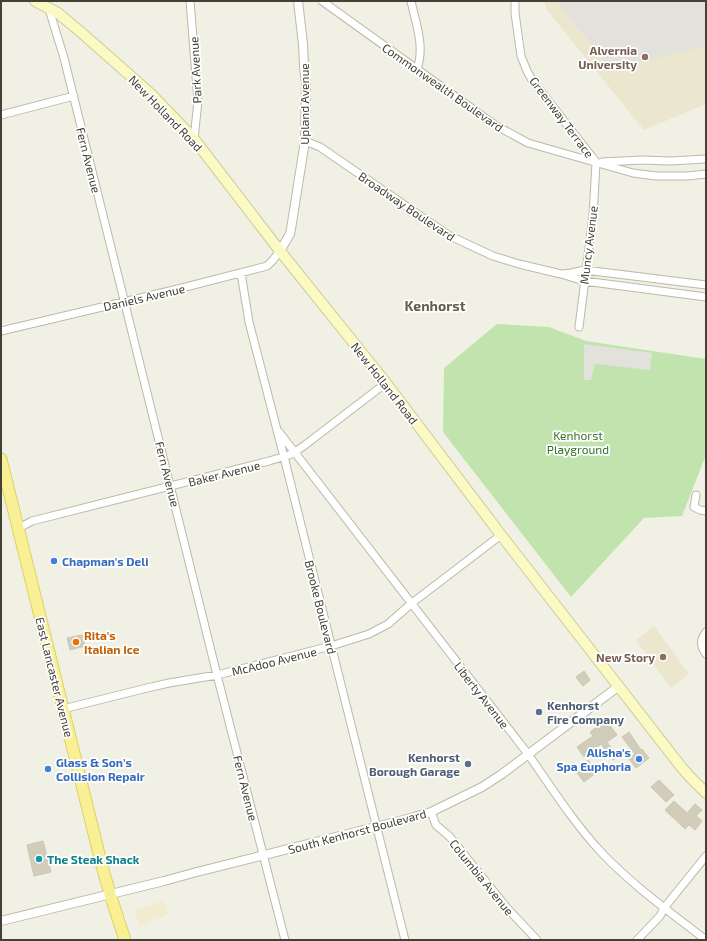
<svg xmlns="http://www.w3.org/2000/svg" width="707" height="941" viewBox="0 0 707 941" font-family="'Exo 2',sans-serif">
<rect width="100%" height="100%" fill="#f1f0e4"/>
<!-- commercial -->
<path fill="#f3ebd0" d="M164,900L169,914L140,926L134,911Z"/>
<!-- education -->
<path fill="#eae7ce" d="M544,1H706V104L644,130L547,10Z
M654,626L689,674L671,688L636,640Z"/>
<!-- green -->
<path fill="#c1e4ae" d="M497,324L549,327L586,341L706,359V455L682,516L644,518L571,597L443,432L444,368Z"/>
<!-- parking -->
<path fill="#e2e1dc" d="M558,1H706V46L611,69L558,3Z
M584,344L652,353L650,370L595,364L591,380H584Z"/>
<!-- building -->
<path fill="#d2cdba" stroke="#ccc6ae" d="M82,635L85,646L70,650L67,638Z
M584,671L590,680L583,686L576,677Z
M606,720L617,735L607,742L618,757L613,760L601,744L584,757L577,747L593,736L590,732Z
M629,732L641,750L642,749L649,758L636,768L629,759L635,754L622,737Z
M588,760L597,772L584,782L575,770Z
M659,780L674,795L666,802L651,787Z
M674,801L687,813L695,804L702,810L696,816L702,821L695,830L689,825L685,829L665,810Z
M43,841L51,872L34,876L27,845Z"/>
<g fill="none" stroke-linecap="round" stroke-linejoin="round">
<!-- minor casing -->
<g stroke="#bcb9a7" stroke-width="9">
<path id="minor" d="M190,1L198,101L194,139
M322,1L495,125L528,143L633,173L656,176H687L706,174
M411,1C416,24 425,47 417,69
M515,1V13L521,56L527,71L532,80L596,162
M49,9L64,58L217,675L285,940
M1,115L74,96
M305,141L320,147L448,235L493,256L519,264L561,274L584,281L706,297
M602,162L642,160L670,161L706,159
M241,273L249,322L284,457L405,940
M563,274L571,273L585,270L706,285
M579,327L593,216L596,163
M1,331L178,289L267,266L273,260L280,251
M279,432L528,754C551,787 574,823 601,852C632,885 670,912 706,940
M696,495L694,507L700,510L706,511
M19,528L32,521L269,461L289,455L295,452L305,445L386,383
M706,632C700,640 700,646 706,654
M63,709L147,688L169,683L217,675L331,646L369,634L388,624L412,603L501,535
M431,812L436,825L450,837L507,908L537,940
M637,940L660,916L664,908L706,856"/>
</g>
<!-- tertiary casing -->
<g stroke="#bcb9a7" stroke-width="10">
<path id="tertiary" d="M280,251L290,234L291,229L305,141L306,83L304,67L303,44L298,1
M1,921L164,881L193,873L407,819L431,812L482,787L502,774L619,686"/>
</g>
<!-- secondary casing -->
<g stroke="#cfcb96" stroke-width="12">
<path id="secondary" d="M35,1L58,13L83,34L151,94L194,139L280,251L386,383L501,535L682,768L691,778L706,793"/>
</g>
<!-- primary casing -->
<g stroke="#ddd166" stroke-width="13">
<path id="primary" d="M1,459L102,866L110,894L125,940"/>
</g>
<!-- minor -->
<use href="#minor" stroke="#fff" stroke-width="7"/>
<!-- tertiary -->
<use href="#tertiary" stroke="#fff" stroke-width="8"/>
<!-- secondary -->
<use href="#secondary" stroke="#fbf9c4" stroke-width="10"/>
<!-- primary -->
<use href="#primary" stroke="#f9f095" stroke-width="11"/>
</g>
<!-- markers -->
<g fill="#8d6e63" stroke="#fff" stroke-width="1.5">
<circle cx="645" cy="57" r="4"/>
<circle cx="663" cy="657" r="4"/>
</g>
<g fill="#3f7fe0" stroke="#fff" stroke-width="1.5">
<circle cx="54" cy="561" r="4"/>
<circle cx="639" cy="759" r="4"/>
<circle cx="48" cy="769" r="4"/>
</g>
<circle fill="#e8710a" stroke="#fff" stroke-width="1.5" cx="76" cy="642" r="4"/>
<g fill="#5c6f8a" stroke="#fff" stroke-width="1.5">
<circle cx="539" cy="712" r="4"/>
<circle cx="468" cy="764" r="4"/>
</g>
<circle fill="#0f9aa8" stroke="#fff" stroke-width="1.5" cx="39" cy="859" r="4"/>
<g text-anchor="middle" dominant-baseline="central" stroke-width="3.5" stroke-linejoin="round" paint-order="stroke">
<!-- education labels -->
<g font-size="12" font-weight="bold" fill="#785e54" stroke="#fff" text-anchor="end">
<text x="637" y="50">Alvernia<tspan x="637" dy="14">University</tspan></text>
<text x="655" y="657">New Story</text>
</g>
<!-- street labels -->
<g font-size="12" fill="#434034" stroke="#fff">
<text transform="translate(195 70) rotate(-93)">Park Avenue</text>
<text transform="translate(443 87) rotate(35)">Commonwealth Boulevard</text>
<text transform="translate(304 104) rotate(-90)">Upland Avenue</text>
<text transform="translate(166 113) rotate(46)">New Holland Road</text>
<text transform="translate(562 117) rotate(53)">Greenway Terrace</text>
<text transform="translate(89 160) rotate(76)">Fern Avenue</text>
<text transform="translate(407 206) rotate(34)">Broadway Boulevard</text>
<text transform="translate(588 245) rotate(-83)">Muncy Avenue</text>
<text transform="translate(144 297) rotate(-13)">Daniels Avenue</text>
<text transform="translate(385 383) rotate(52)">New Holland Road</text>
<text transform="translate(224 473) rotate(-14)">Baker Avenue</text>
<text transform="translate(168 474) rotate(76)">Fern Avenue</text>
<text transform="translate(321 607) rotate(76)">Brooke Boulevard</text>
<text transform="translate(274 661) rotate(-14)">McAdoo Avenue</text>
<text transform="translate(55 677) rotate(76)">East Lancaster Avenue</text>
<text transform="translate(482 695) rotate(52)">Liberty Avenue</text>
<text transform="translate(246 788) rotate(76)">Fern Avenue</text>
<text transform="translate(357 831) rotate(-15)">South Kenhorst Boulevard</text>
<text transform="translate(482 877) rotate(51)">Columbia Avenue</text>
</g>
<!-- park labels -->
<g font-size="12" fill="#38712b" stroke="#fff">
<text x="578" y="435">Kenhorst<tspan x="578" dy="14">Playground</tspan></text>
</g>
<!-- shop labels -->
<g font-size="12" font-weight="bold" fill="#366cbe" stroke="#fff" text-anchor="start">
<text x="62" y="561">Chapman's Deli</text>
<text x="631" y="752" text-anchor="end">Alisha's<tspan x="631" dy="14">Spa Euphoria</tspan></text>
<text x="56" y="762">Glass &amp; Son's<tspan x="56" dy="14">Collision Repair</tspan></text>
</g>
<!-- food labels -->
<g font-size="12" font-weight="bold" fill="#c56008" stroke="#fff" text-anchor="start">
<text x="84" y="635">Rita's<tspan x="84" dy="14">Italian Ice</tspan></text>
</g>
<!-- service labels -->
<g font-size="12" font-weight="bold" fill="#4e5e75" stroke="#fff" text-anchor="start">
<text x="547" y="705">Kenhorst<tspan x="547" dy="14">Fire Company</tspan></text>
<text x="460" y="757" text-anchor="end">Kenhorst<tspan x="460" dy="14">Borough Garage</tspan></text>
</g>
<!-- culture labels -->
<g font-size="12" font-weight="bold" fill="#0d838f" stroke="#fff" text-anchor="start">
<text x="47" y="859">The Steak Shack</text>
</g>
<!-- quarter labels -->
<g font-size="14" font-weight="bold" fill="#65604c" stroke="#fff">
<text x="435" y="305">Kenhorst</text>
</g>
</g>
<!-- border -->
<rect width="707" height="941" fill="none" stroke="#434034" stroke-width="4"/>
</svg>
